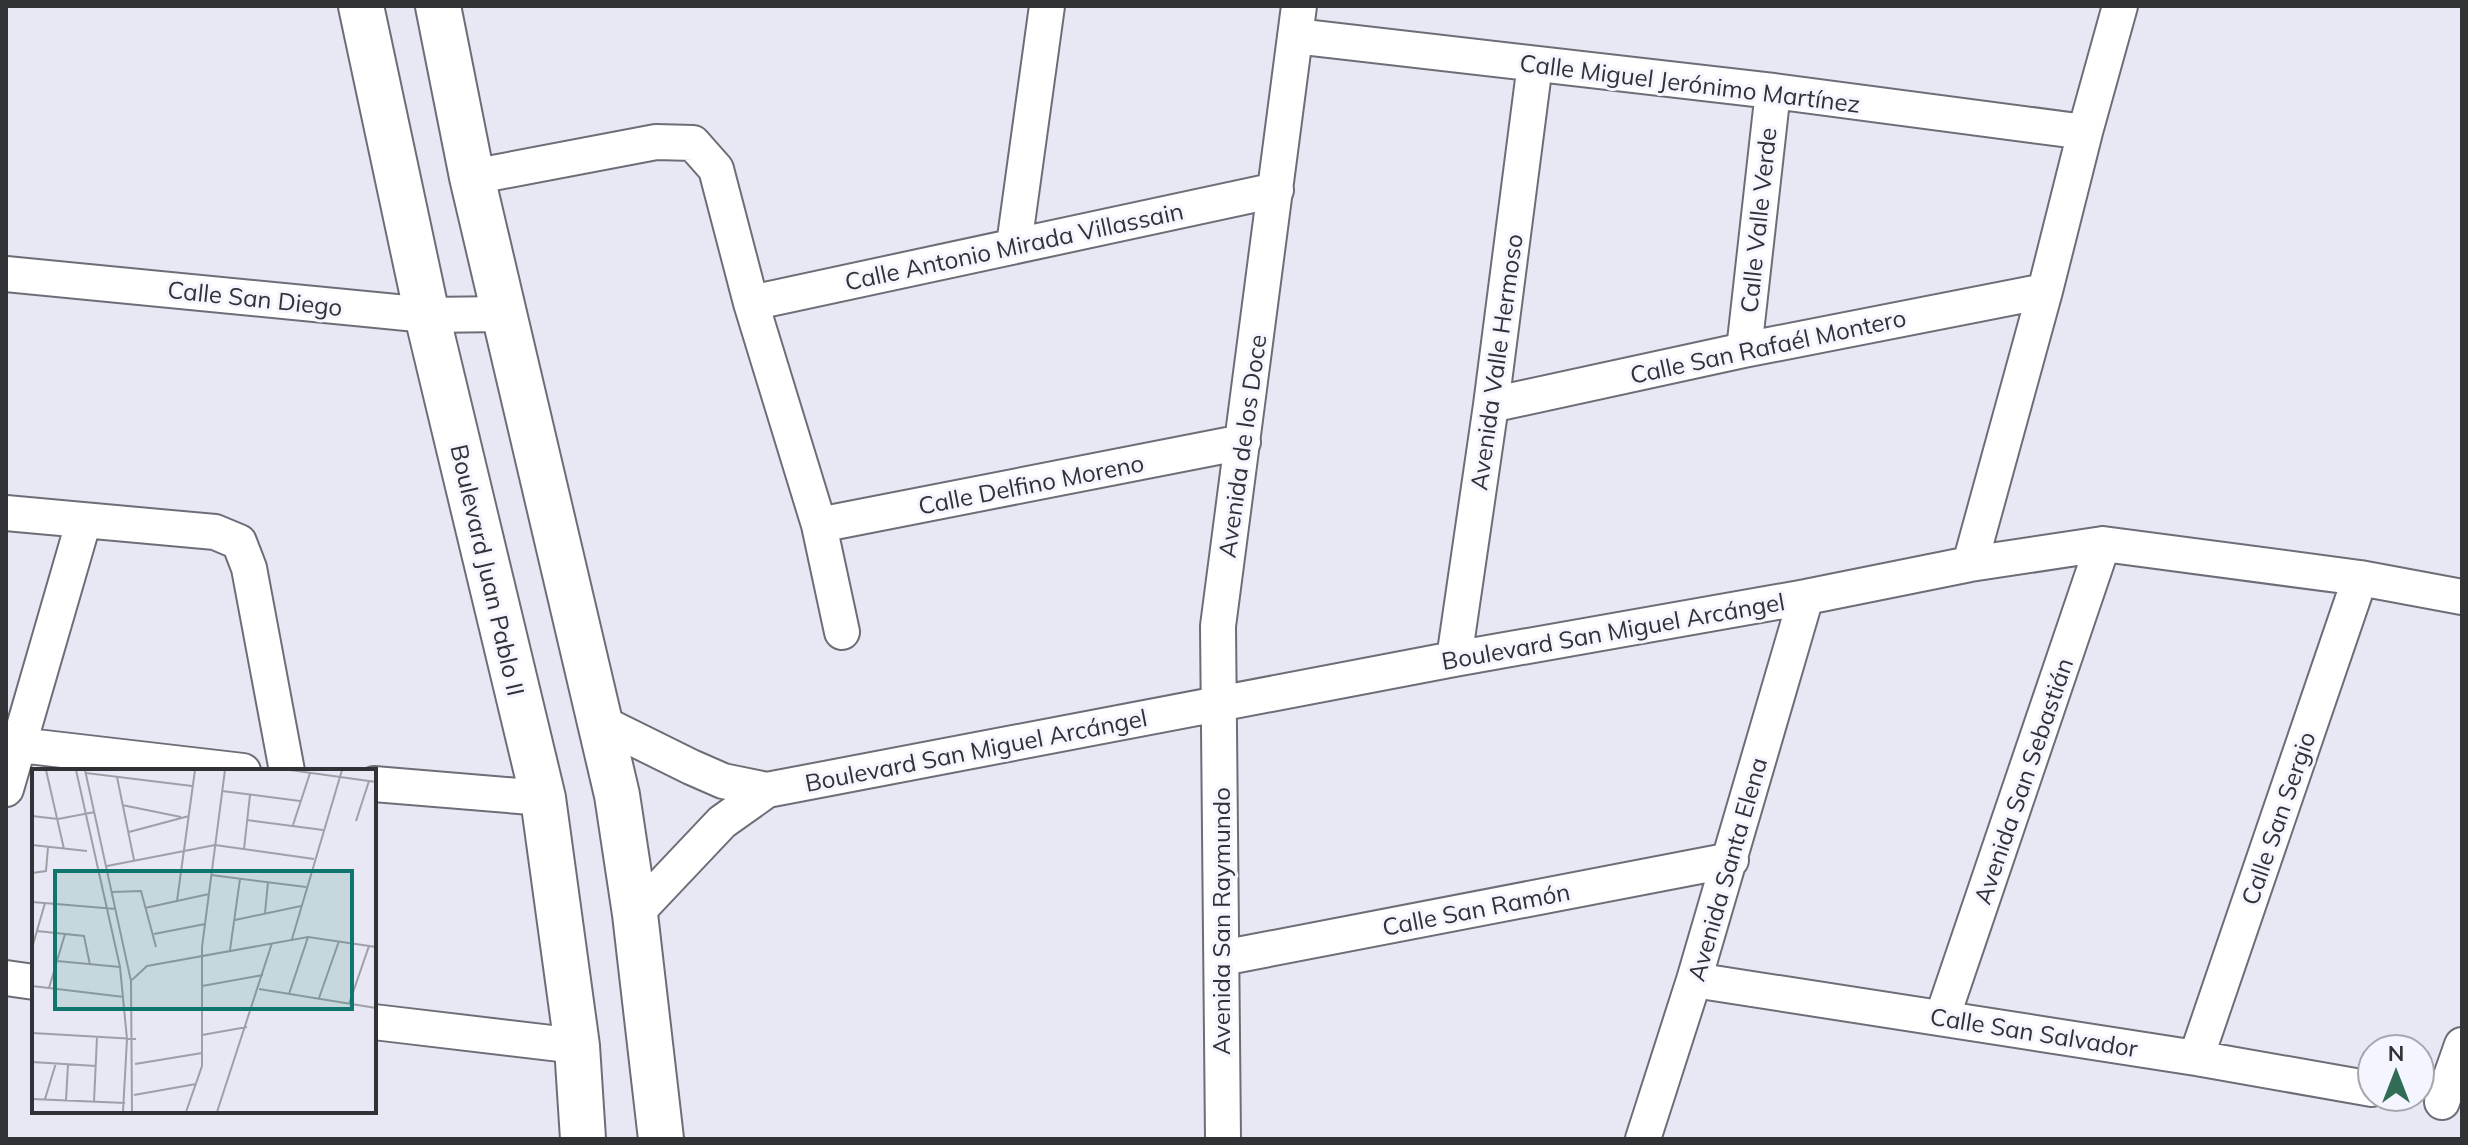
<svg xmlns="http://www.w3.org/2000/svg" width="2468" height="1145" viewBox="0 0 2468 1145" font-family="Mulish,sans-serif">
<rect width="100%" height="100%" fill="#e7e8f3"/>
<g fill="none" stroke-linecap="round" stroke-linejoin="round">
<!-- street casing -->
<g stroke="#6c6e77" stroke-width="38">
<path id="street" d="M1295,36L1773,91L2085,132
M472,177L656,142L693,143L716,169L751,303L819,525L842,632
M1014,245L1047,6
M6,274L427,315L505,314
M751,303L1276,190
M1744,350L1773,91
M1491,405L1744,350L2045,291
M6,513L215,532L239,542L249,568L287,771
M819,525L1243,442
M1970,564L2045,291L2085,132L2120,6
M1454,659L1491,405L1535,64
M600,722L691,767L723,781L767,790L1454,659L1806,597L1970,564L2103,544L2360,578L2462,597
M19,745L243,771
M374,784L543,798
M6,789L84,520
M635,914L722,822L767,790
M1222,958L1731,860
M6,978L34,982
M1694,980L2196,1058L2372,1089
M1942,1018L2103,544
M374,1022L577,1046
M2196,1058L2360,578
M2442,1102L2462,1045
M1223,1139L1218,626L1299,6
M1643,1139L1694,980L1806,597"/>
</g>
<!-- secondary casing -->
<g stroke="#6c6e77" stroke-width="48">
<path id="secondary" d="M361,6L427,315L543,798L577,1046L583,1139
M438,6L472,177L617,795L635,914L661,1139"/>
</g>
<!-- street -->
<use href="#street" stroke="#fff" stroke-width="34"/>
<!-- secondary -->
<use href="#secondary" stroke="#fff" stroke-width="44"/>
</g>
<g text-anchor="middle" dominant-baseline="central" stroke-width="6" stroke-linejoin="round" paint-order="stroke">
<!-- street labels -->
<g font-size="24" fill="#313236" stroke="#f4f5fe">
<text transform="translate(1690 83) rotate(7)">Calle Miguel Jerónimo Martínez</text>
<text transform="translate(1758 220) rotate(-84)">Calle Valle Verde</text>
<text transform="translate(1014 246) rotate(-12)">Calle Antonio Mirada Villassain</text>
<text transform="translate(255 298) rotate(6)">Calle San Diego</text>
<text transform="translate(1768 346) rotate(-12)">Calle San Rafaél Montero</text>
<text transform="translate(1496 362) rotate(-82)">Avenida Valle Hermoso</text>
<text transform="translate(1242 446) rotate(-82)">Avenida de los Doce</text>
<text transform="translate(1031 484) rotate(-11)">Calle Delfino Moreno</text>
<text transform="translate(488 570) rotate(77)">Boulevard Juan Pablo II</text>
<text transform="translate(1613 631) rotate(-10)">Boulevard San Miguel Arcángel</text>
<text transform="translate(976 750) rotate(-11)">Boulevard San Miguel Arcángel</text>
<text transform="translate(2023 781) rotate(-71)">Avenida San Sebastián</text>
<text transform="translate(2278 818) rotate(-71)">Calle San Sergio</text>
<text transform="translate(1727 869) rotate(-74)">Avenida Santa Elena</text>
<text transform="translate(1476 909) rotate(-11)">Calle San Ramón</text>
<text transform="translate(1221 921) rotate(-90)">Avenida San Raymundo</text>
<text transform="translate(2034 1032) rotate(9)">Calle San Salvador</text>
</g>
</g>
<!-- overview -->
<g transform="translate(32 769)">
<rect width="344" height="344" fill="#e7e8f3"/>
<path fill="none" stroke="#9e9fa7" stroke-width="2" d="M14,1L32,80M44,1L88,198L95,270L91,343M53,1L99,212L100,343M258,1L344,13M54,4L160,17M85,8L102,91M190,22L268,32M90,36L149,48M0,47L26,50L63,43M215,51L291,61M324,52L337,12M261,56L278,4M97,63L157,47M0,76L55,82M212,80L218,26M75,97L183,76L282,90M0,104L14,102L16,78M179,106L274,118M80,123L109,122L124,178M145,132L163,1M0,133L84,140M113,139L177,125M233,144L236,113M203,151L269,137M5,162L52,167L58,196M122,165L173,155M260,170L310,1M0,179L13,134M198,181L208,110M25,192L88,198M100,211L115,197L276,168L344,178M0,217L92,228M170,217L231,206M17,219L33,165M227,220L344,239M257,225L276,168M287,229L307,172M317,235L337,177M0,264L104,270M170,266L215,258M0,293L64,297M103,295L170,284M102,326L164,315M0,330L93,334M13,330L24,294M34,332L36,295M62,333L65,268M154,343L170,297V178L193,1M185,343L240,174"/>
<path fill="#0f766e" fill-opacity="0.15" stroke="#0f766e" stroke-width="4" d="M23,102H320V240H23Z"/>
<rect width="344" height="344" fill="none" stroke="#313236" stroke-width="4"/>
</g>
<!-- border -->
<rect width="2468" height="1145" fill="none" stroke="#313236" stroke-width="16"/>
<!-- north arrow -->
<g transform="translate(2396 1073)"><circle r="38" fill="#f4f5fe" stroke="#a6a7ae" stroke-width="2"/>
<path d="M0-6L14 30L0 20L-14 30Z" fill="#306c56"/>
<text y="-12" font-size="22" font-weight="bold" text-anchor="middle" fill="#313236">N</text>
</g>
</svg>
